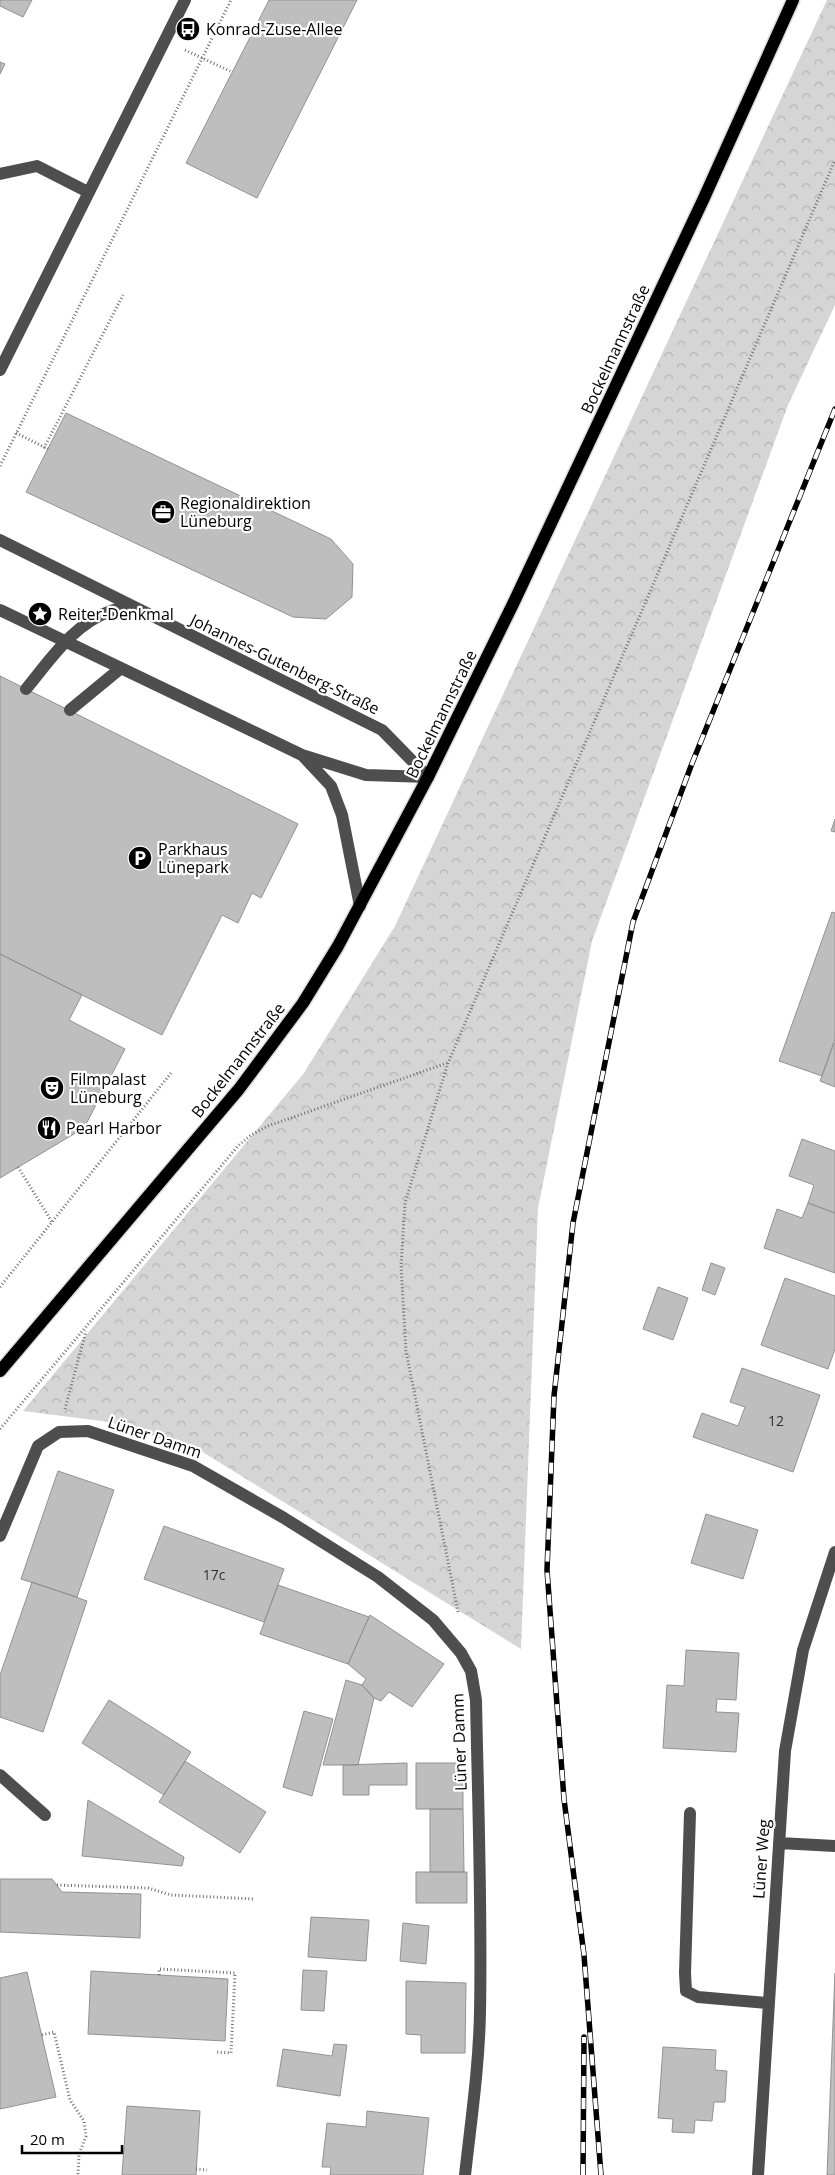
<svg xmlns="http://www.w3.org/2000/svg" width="835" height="2175" viewBox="0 0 835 2175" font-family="'Open Sans',sans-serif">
<defs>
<pattern id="forest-crowns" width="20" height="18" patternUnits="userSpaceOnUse" patternTransform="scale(1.25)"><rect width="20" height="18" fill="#d5d5d5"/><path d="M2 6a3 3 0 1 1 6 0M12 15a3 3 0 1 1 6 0" fill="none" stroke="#b5b5b5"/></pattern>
</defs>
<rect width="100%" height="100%" fill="#fff"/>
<!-- forest -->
<path fill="url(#forest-crowns)" d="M827,0H835V305L788,405L592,941L538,1208L521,1649L201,1451L110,1422L23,1411L304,1073L395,926Z"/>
<!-- building -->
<path fill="#bebebe" stroke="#929292" d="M0,0H32L23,17L0,6Z
M269,0H357L257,198L186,163Z
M0,62L5,64L0,74Z
M66,413L331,539L353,564L352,597L326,619L293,617L26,492Z
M0,676L298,824L261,898L252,893L238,923L222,915L162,1035L0,954Z
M835,819V832L831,831Z
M832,912L835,913V1039L822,1076L779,1061Z
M0,954L82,995L69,1020L125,1049L84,1128L0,1178Z
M834,1043H835V1087L820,1081Z
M802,1139L835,1151V1213L808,1203L814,1185L789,1176Z
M808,1203L835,1213V1273L764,1248L777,1209L802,1218Z
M711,1263L725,1268L715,1295L702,1290Z
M785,1278L835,1296V1349L828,1369L761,1345Z
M658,1287L688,1298L673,1340L643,1329Z
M742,1368L820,1395L793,1472L693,1437L702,1413L738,1426L745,1407L730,1402Z
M58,1471L114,1490L77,1597L21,1579Z
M706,1514L758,1530L743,1579L691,1563Z
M164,1526L284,1569L264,1622L144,1579Z
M32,1582L87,1601L43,1732L0,1717V1675Z
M278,1585L369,1617L348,1664L260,1634Z
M370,1615L444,1664L412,1707L389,1692L381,1701L374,1698L362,1685L366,1679L348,1664Z
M686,1650L739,1653L736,1700L717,1699L716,1712L739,1713L736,1752L663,1748L667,1685L684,1686Z
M346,1680L362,1685L374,1698L358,1765H323Z
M109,1700L191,1752L164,1795L82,1743Z
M304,1711L333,1719L312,1796L283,1787Z
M185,1761L266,1812L240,1853L159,1802Z
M407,1763V1785H369V1795H343V1765Z
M416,1763H463V1809H416Z
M88,1800L184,1857L182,1866L82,1856Z
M430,1809H463L464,1872H430Z
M416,1872H467V1903H416Z
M0,1879H52L62,1892L141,1894L140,1938L0,1932Z
M311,1917L369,1920L366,1961L308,1957Z
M403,1923L429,1926L426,1964L400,1961Z
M303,1970L327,1971L324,2011L301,2010Z
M91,1971L228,1979L225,2041L88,2034Z
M27,1972L56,2097L0,2109V1978Z
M835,1973V2175H827Z
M406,1981L466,1983L465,2053H421V2035L406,2034Z
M334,2044L347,2045L340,2096L277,2086L283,2049L332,2056Z
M663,2047L716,2050L715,2070L727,2071L725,2102H714L712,2121L695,2120L694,2133L672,2132L673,2119L658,2118Z
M127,2106L200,2111L196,2175H122Z
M367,2111L429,2118L423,2175H330L331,2167H322L327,2123L366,2127Z"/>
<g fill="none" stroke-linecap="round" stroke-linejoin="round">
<!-- major casing -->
<g stroke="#dbdbdb" stroke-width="15">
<path id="major" d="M0,1371L239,1089L303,1003L338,946L428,777L513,604L704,198L793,0"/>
</g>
<!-- path -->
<path stroke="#707070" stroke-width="3" stroke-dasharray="1 2.5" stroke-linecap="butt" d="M185,50L232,72
M16,433L48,449
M44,448L123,295
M0,466L231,0
M18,1167L52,1222
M0,1287L171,1073
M65,1409L86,1331
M0,1429L238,1146L251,1135L268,1126L447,1063
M458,1612L406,1351L401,1266L405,1203L448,1063L835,160
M57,1885L148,1888L171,1895L255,1899
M159,1975V1969L235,1973L231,2053L216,2052
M42,2035L54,2032L70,2100L84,2121L86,2136L79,2154L78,2175
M196,2169L207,2170"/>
<!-- minor -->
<path stroke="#4e4e4e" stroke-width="12" d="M0,174L37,166L88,192
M0,370L185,0
M0,540L382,730L428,777
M0,610L302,755L366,775L428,777
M26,689C50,660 74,623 111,611C118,608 127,608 134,607
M70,710L121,668
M302,755L331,786L342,815L360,906
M0,1536L38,1446L59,1432L88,1431L193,1466L284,1518L378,1577L433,1620L461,1653L471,1671L476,1700C478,1804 482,1908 480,2012C479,2067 471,2121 465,2175
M0,1775L45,1815
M690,1813L685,1973L686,1991L698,1997L768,2003
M779,1843L835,1846
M758,2175L785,1751L803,1650L835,1552"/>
<!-- major -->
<use href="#major" stroke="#000" stroke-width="12"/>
<!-- rail casing -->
<g stroke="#000" stroke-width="5.5">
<path id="rail" d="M583,2175L584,2037
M601,2175L584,1955L564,1799L547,1570L554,1396L573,1223L633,922L691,766L835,409"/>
</g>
<!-- rail -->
<use href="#rail" stroke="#fff" stroke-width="4" stroke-dasharray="11" stroke-linecap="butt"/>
</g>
<!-- icons -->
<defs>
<g id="bus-disc" transform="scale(1.25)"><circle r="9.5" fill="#000" stroke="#fff"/><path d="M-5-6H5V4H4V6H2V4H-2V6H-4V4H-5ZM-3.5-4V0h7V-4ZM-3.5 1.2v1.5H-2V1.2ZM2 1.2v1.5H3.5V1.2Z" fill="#fff"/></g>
<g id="office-disc" transform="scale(1.25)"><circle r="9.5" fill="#000" stroke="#fff"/><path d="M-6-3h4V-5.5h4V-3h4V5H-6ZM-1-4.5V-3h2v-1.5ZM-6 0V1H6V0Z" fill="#fff"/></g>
<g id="sight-disc" transform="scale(1.25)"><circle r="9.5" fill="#000" stroke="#fff"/><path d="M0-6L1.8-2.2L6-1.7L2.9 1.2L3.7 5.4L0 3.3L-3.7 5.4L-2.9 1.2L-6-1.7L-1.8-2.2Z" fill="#fff"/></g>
<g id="parking-disc" transform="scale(1.25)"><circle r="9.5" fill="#000" stroke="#fff"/><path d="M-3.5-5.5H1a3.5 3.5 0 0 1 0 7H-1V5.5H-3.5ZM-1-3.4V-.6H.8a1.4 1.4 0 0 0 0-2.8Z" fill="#fff"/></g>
<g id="theatre-disc" transform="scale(1.25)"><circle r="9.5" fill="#000" stroke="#fff"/><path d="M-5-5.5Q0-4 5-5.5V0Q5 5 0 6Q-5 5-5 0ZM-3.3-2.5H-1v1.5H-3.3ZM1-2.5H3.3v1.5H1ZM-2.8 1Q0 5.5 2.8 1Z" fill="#fff"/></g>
<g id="restaurant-disc" transform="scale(1.25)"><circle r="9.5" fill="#000" stroke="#fff"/><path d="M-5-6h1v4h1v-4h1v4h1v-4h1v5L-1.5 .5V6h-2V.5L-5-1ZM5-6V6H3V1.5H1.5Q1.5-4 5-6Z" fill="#fff"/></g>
</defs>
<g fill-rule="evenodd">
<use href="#bus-disc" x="188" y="29"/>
<use href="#office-disc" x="163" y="512"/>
<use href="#sight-disc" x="40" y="614"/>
<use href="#parking-disc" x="140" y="858"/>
<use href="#theatre-disc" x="52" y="1088"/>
<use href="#restaurant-disc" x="49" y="1128"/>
</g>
<g text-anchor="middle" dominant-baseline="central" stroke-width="4.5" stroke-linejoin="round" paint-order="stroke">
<!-- number labels -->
<g font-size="14" fill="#303030">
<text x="776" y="1420">12</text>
<text x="214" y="1574">17c</text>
</g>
<!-- poi labels -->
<g font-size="16" fill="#000" stroke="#fff" text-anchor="start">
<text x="206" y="29">Konrad-Zuse-Allee</text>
<text x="180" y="503">Regionaldirektion<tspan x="180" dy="18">Lüneburg</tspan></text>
<text x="58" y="614">Reiter-Denkmal</text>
<text x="158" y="849">Parkhaus<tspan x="158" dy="18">Lünepark</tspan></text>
<text x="70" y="1079">Filmpalast<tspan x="70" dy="18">Lüneburg</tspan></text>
<text x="66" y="1128">Pearl Harbor</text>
</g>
<!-- street labels -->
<g font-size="16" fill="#000" stroke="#fff">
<text transform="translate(615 349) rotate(-65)">Bockelmannstraße</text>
<text transform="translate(285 664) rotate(26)">Johannes-Gutenberg-Straße</text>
<text transform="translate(441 714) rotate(-64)">Bockelmannstraße</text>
<text transform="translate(238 1060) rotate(-52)">Bockelmannstraße</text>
<text transform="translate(155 1437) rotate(19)">Lüner Damm</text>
<text transform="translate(459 1742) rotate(-92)">Lüner Damm</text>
<text transform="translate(761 1859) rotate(-86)">Lüner Weg</text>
</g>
</g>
<!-- scale -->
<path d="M22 2145v8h100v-8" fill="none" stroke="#000000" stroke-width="2.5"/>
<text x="30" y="2145" font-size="15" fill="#000000" stroke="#ffffff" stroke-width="4" paint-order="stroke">20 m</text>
</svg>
